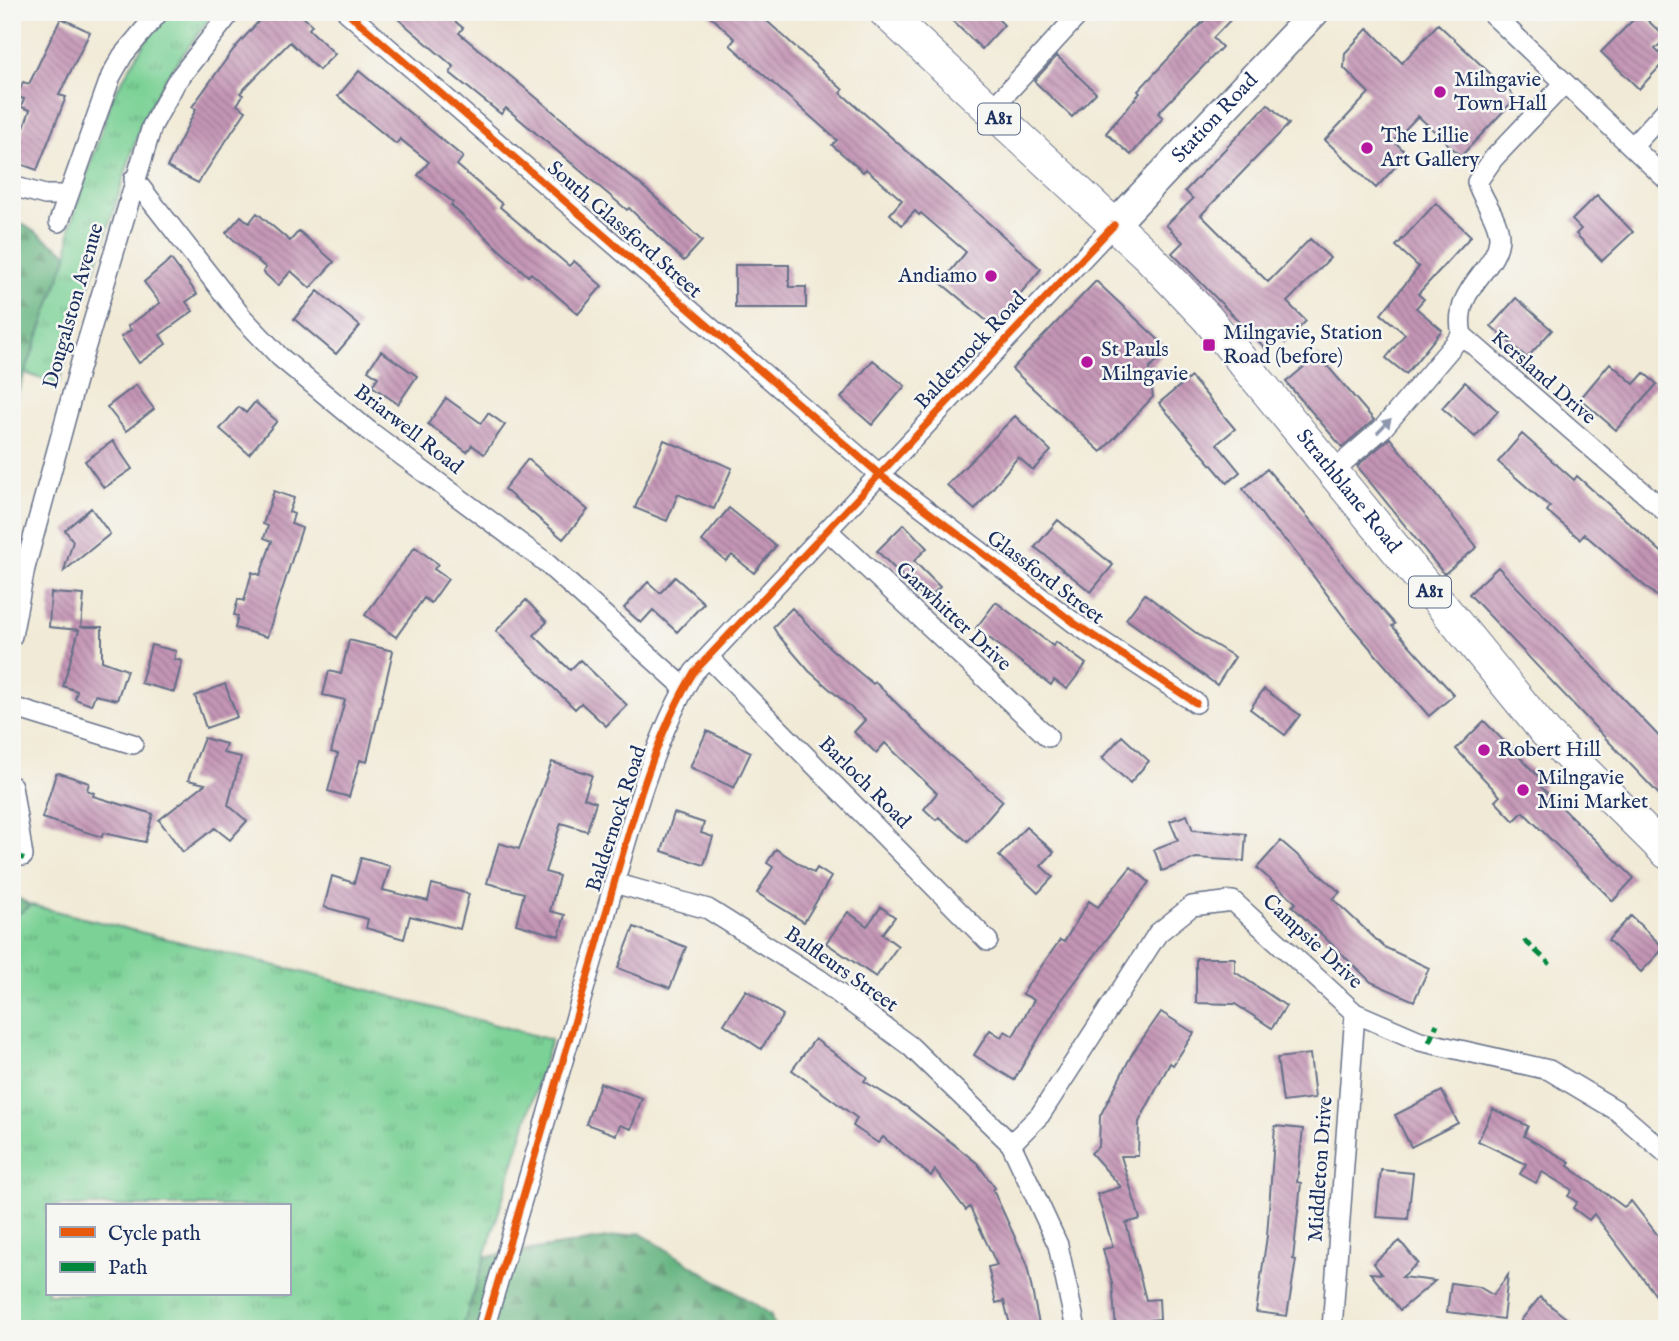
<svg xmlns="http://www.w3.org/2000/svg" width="1679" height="1341" viewBox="0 0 1679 1341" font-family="'IM FELL English',serif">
<defs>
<pattern id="grass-tufts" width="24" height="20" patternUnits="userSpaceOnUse" patternTransform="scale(1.75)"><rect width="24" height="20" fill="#7bd196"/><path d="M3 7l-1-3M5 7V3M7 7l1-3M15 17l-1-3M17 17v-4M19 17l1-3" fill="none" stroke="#64aa7e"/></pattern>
<pattern id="forest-firs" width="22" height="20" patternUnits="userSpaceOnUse" patternTransform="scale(1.75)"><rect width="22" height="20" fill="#64b37f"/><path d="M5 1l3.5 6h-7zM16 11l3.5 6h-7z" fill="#52926b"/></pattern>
<pattern id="building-back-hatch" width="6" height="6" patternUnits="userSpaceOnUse" patternTransform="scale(1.75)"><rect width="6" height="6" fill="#c495b5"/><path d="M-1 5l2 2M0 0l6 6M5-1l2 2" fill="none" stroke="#9e7a96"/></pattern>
</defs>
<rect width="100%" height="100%" fill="#f6f6f2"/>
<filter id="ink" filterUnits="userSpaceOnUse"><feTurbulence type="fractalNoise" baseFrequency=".0143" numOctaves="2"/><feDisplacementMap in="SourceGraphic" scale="14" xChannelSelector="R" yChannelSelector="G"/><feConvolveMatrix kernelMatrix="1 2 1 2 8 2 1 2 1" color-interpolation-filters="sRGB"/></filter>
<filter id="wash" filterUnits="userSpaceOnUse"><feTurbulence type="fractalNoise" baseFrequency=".00686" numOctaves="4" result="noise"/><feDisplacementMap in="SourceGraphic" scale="28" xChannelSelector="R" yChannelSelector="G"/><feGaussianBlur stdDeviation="1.57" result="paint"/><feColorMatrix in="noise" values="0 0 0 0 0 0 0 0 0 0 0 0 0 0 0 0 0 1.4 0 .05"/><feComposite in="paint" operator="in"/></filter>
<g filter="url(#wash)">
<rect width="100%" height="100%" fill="#f1ead6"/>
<!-- grass -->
<path fill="url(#grass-tufts)" stroke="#4b807a" stroke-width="2" fill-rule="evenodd" d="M171,12H214L167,76L142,121L58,385L25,373L68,254L70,227L113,96L148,37Z
M31,905L321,977L551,1040L463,1329H12V918ZM47,1206H289V1294H47Z"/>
<!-- forest -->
<path fill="url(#forest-firs)" stroke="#40716e" stroke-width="2" d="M12,217L68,254L12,409Z
M12,895L31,905L12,918Z
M640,1233L770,1314L775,1329H462L485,1257Z"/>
<g id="blocks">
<!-- building -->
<path fill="url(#building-back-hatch)" d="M267,12H298L312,25L309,29L335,54L319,70L290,42L240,93L243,95L237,105L246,111L198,183L167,167L196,109L192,107L233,50Z
M390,12H444L463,28L459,33L654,196L702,241L684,261L629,208L627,210L506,108L501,114L450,73L454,67Z
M706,12H757L843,90L841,93L1041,269L993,326L941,283L966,252L921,213L919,215L915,211L902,225L890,214L902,200L866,169L863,172L832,145L837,140L730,45L735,39Z
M943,12H991L1004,25L982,49Z
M1212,12H1238L1213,38L1222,47L1158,113L1163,118L1131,155L1106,133L1140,93L1138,91Z
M1640,13L1666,38L1655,49L1666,60L1639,89L1601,52Z
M61,18L90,32L59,95L66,97L37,170L12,161L30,110L21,107L24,99L17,97L23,82L29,84Z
M1438,24L1516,98L1461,156L1418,116L1394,141L1407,154L1376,188L1325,140L1369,93L1344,68L1345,53L1368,28L1402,63Z
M1057,56L1096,93L1072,117L1034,81Z
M359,71L463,157L457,165L502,204L500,207L569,266L574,261L602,286L578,314L531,273L528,276L451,205L453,202L418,175L429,162L400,139L396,144L338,96Z
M1268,104L1289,124L1201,215L1268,282L1310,239L1330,258L1287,302L1306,321L1285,343L1280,338L1267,350L1172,253L1183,242L1166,225L1193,199L1185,191Z
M1597,195L1633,232L1602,261L1576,234L1581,229L1572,220Z
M1436,203L1471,236L1418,294L1424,299L1416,308L1442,330L1406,374L1386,358L1405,334L1381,314L1419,267L1396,246Z
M257,213L290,241L299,231L334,262L310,288L291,271L278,286L263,272L266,268L226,233L241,216L249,223Z
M171,259L197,294L186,302L193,311L160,335L166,344L139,363L121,337L131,330L128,326L160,303L144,282Z
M735,265H789V287H806V308H735Z
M1096,281L1163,344L1157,351L1162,355L1149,369L1153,397L1101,452L1012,369Z
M318,291L360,326L336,354L294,319Z
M1516,298L1552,330L1527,358L1491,326Z
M381,351L417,376L398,404L372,386L378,377L368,370Z
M1318,355L1374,420L1342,447L1286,382Z
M873,360L905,386L872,425L841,398Z
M1610,363L1634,384L1644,373L1657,384L1616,430L1580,399Z
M1191,377L1235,429L1217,444L1240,472L1227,483L1159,403Z
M1465,382L1498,411L1475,437L1442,408Z
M136,385L154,409L126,431L107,407Z
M446,398L481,423L488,413L505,425L484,454L472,445L467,452L428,424Z
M255,402L277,421L249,454L220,429L239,407L246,413Z
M1015,416L1051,451L1033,470L1018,457L975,510L947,485Z
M1522,434L1574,480L1577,476L1667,557V605L1584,534L1580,539L1547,511L1550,507L1498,462Z
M1390,438L1477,547L1444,574L1357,466Z
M664,440L732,468L714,509L678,494L667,521L635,508Z
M113,441L132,469L104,488L85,461Z
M528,459L588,510L563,539L504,489Z
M1267,469L1318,529L1347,570L1395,624L1392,626L1454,695L1429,716L1350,625L1290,545L1268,523L1243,489Z
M274,491L294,498L289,512L294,514L291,524L302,528L267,637L235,628L238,616L234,615L238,599L244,601L252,572L260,575L272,541L264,538L268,526L263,524Z
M91,508L110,534L64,571L73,541L65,530Z
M729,508L776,546L754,573L732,555L726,561L702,541Z
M1058,520L1113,565L1091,592L1035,547Z
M904,524L927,548L914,561L940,587L926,600L877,551Z
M415,547L438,564L434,569L448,579L431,603L424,598L396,637L365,615Z
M1498,567L1667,745V803L1469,594Z
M675,577L704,603L677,632L653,610L641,623L624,608L648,582L660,593Z
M51,593L84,595L81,627H102V661L127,670L117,700L95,695L91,705L75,699L77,691L63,686L79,630L49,627Z
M1145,594L1200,636L1235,657L1217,685L1126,619Z
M526,600L547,622L534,635L570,670L580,660L627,705L606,726L581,703L575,709L496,631Z
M996,602L1053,646L1056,642L1086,664L1067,689L1054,680L1051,685L976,628Z
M792,608L830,648L873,684L875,682L949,755L1003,801L968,842L939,817L936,820L924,809L937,793L885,743L876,753L854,732L865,720L809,671L778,635L773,627Z
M349,640L393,651L367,762L360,760L349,797L328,791L338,754L331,752L345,700L323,695L329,671L341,674Z
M151,645L176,651L174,659L182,661L174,692L141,683Z
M225,684L237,717L206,728L195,696Z
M1264,689L1300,715L1285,735L1250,709Z
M1484,721L1545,783L1541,787L1634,878L1613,901L1523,812L1514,821L1495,801L1500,796L1456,749Z
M707,731L751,752L734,788L690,767Z
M1122,736L1149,761L1130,783L1102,758Z
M204,738L226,744L223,753L241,757L228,805L247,821L230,840L215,828L183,852L159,820L205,784L188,780Z
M552,762L592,775L584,798L596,802L587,831L561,823L545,872L559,876L550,911L565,915L559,936L516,924L524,893L487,883L499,843L519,849Z
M59,773L89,783L87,790L94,793L93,796L153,814L145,842L103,833L102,837L42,818L56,774Z
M674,813L704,823L701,833L713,837L704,865L662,851Z
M1187,815L1193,830L1246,834L1244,861L1196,858L1162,871L1154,849L1178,840L1170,821Z
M1026,827L1054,852L1041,866L1053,877L1038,893L999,856Z
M1281,841L1340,892L1333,899L1384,947L1429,968L1414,1001L1371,982L1292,906L1296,903L1257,868Z
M776,849L814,873L817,868L831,877L804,922L757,893L773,867L767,863Z
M361,858L390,866L383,890L428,901L432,884L469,894L460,929L410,916L404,939L366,928L368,919L324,907L332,876L354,883Z
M1131,867L1149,882L1061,1001L1014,1080L974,1055L990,1030L1001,1037L1005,1031L1013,1036L1034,1000L1023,994L1028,985L1060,940L1064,942L1089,901L1098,907Z
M881,907L895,917L882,934L898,946L876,977L826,943L848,912L867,926Z
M1631,916L1664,948L1641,972L1608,940Z
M634,927L686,947L670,988L618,968Z
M1196,958H1235V972L1286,1006L1272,1028L1235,1004L1196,1003Z
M746,990L783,1015L761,1049L724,1024Z
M1161,1012L1194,1033L1173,1065L1170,1063L1139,1122L1138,1156H1121L1140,1219L1126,1223L1146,1300L1159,1299L1160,1319L1150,1320V1329H1116L1112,1283L1103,1249L1113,1247L1097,1194L1121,1187L1091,1153L1099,1146L1100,1116L1132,1054Z
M815,1039L867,1077L864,1081L908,1108L977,1163L995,1188L993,1190L1026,1261L1040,1329H1011L1004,1301L996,1303L988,1267L997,1265L970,1207L966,1210L935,1170L931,1176L883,1137L878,1143L853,1126L857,1118L792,1070Z
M1310,1054L1315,1098L1283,1102L1277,1058Z
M600,1083L642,1098L631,1129L620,1125L616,1135L586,1124Z
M1442,1091L1458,1123L1411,1147L1395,1115Z
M1493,1109L1528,1126L1524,1136L1570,1162L1568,1166L1624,1207L1631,1201L1667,1247V1310L1594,1214L1589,1220L1573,1208L1577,1202L1568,1196L1572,1190L1542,1172L1536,1183L1520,1174L1526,1164L1478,1141Z
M1275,1126L1303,1129L1297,1182L1301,1183L1293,1259L1296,1260L1287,1316L1256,1312L1267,1236Z
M1381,1170L1413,1173L1408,1219L1376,1217Z
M1400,1241L1418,1263L1402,1277L1435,1281L1400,1310L1370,1273L1382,1274L1373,1263Z
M1508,1275L1503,1319L1447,1312L1451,1283L1479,1287L1493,1295Z
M1540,1297L1561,1314L1581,1329H1532L1521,1320Z"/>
</g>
</g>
<g filter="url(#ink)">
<use href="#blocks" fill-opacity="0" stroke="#667088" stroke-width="2"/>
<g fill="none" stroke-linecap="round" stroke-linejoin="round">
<!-- minor casing -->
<g stroke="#667088" stroke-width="22">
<path id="minor" d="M347,12L879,474L1077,625L1196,703
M1490,12L1667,180
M1565,83L1493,159L1477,182C1482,200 1499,219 1499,237C1499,270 1451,287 1462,335L1667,513
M990,111L1081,12
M1632,147L1667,109
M134,179L242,317L280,357L369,431L544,561L685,688
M12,186L45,195H68
M59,222L111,76L123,55L159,12
M1333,471L1383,428L1462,335
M827,530L1048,737
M12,636L25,568L79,369L152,126L176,82L231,12
M708,657L988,941
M12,707L133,744
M12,786L23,856
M614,883L708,909L819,979L910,1046L1011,1144L1058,1245L1076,1329
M1011,1144L1040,1115L1158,933L1192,906L1233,901L1355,1013L1420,1041L1549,1070L1616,1110L1667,1154
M484,1329C521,1203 558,1077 595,952C620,865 647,748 694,672L1114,225
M1332,1329L1355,1013"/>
</g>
<!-- secondary casing -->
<g stroke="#667088" stroke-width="31">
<g id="secondary">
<path id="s1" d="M1114,225L1315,12"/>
</g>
</g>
<!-- primary casing -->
<g stroke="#667088" stroke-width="34">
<g id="primary">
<path id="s2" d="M885,12L1149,257L1207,318L1546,733L1667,853"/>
</g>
</g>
<!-- minor -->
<use href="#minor" stroke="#fff" stroke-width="19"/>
<!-- secondary -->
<use href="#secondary" stroke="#fff" stroke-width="28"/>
<!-- primary -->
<use href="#primary" stroke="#fff" stroke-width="32"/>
<!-- quiet -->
<path stroke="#00873e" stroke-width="5" stroke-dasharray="10 5" stroke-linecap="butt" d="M12,872L23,856
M1524,940L1550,964
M1429,1042L1437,1024"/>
<!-- cycleway casing -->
<g stroke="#f6f6f2" stroke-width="11">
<path id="cycleway" d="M347,12L879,474L1077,625L1196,703
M484,1329C521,1203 558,1077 595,952C620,865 647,748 694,672L1114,225"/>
</g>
<!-- cycleway -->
<use href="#cycleway" stroke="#e8590c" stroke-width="7"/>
</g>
<!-- one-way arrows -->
<defs><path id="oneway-solid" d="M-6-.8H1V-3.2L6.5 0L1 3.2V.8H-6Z" transform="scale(1.75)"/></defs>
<use fill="#8d97ae" href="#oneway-solid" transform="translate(1384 426) rotate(-46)"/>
</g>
<!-- markers -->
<g fill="#b5179e" stroke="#f6f6f2" stroke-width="2.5">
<circle cx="1440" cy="92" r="7"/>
<circle cx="1367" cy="148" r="7"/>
<circle cx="991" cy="276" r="7"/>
<rect x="1202" y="338" width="14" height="14" rx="3.5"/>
<circle cx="1087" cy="362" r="7"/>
<circle cx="1484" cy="750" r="7"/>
<circle cx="1523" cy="790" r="7"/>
</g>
<g text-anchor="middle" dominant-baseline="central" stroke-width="5" stroke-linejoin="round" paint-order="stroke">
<!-- shield labels -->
<g fill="#f6f6f2" stroke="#5d6b8a" stroke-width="2">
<rect x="978" y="103.5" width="42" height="31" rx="5"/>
<rect x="1409" y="576.5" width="42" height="31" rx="5"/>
</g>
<g font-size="19" font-weight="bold" fill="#1b2f5e">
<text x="999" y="119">A81</text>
<text x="1430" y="592">A81</text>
</g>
<!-- poi labels -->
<g font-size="21" fill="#1b2f5e" stroke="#f6f6f2" text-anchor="start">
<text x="1454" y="80">Milngavie<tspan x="1454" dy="24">Town Hall</tspan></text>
<text x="1381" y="136">The Lillie<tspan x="1381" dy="24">Art Gallery</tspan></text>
<text x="977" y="276" text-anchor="end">Andiamo</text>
<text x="1223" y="333">Milngavie, Station<tspan x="1223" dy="24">Road (before)</tspan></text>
<text x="1101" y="350">St Pauls<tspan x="1101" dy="24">Milngavie</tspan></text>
<text x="1498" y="750">Robert Hill</text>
<text x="1537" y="778">Milngavie<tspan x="1537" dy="24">Mini Market</tspan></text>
</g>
<!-- street labels -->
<g font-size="21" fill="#1b2f5e" stroke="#f6f6f2">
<text stroke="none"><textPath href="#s1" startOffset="147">Station Road</textPath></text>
<text transform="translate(624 230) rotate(41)">South Glassford Street</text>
<text transform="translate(74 306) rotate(-74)">Dougalston Avenue</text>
<text transform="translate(971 351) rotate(-47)">Baldernock Road</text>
<text transform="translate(1543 378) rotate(41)">Kersland Drive</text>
<text transform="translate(408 430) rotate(38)">Briarwell Road</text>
<text stroke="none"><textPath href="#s2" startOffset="668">Strathblane Road</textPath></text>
<text transform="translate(1045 578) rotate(37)">Glassford Street</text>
<text transform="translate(953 617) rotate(43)">Garwhitter Drive</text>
<text transform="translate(864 783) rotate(45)">Barloch Road</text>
<text transform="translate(617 819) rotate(-72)">Baldernock Road</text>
<text transform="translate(1312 942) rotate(43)">Campsie Drive</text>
<text transform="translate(841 970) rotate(35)">Balfleurs Street</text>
<text transform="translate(1321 1169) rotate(-86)">Middleton Drive</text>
</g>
</g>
<!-- margin -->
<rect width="1679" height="1341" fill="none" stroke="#f6f6f2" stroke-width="42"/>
<!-- legend -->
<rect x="46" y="1204" width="245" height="91" fill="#f6f6f2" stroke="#9ea6b7" stroke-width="2"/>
<rect x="60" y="1227" width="35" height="10" fill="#e8590c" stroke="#9ea6b7" stroke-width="2"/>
<text x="108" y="1240" font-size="21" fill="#1b2f5e">Cycle path</text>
<rect x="60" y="1262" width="35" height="10" fill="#00873e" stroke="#9ea6b7" stroke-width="2"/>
<text x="108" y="1274" font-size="21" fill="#1b2f5e">Path</text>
</svg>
